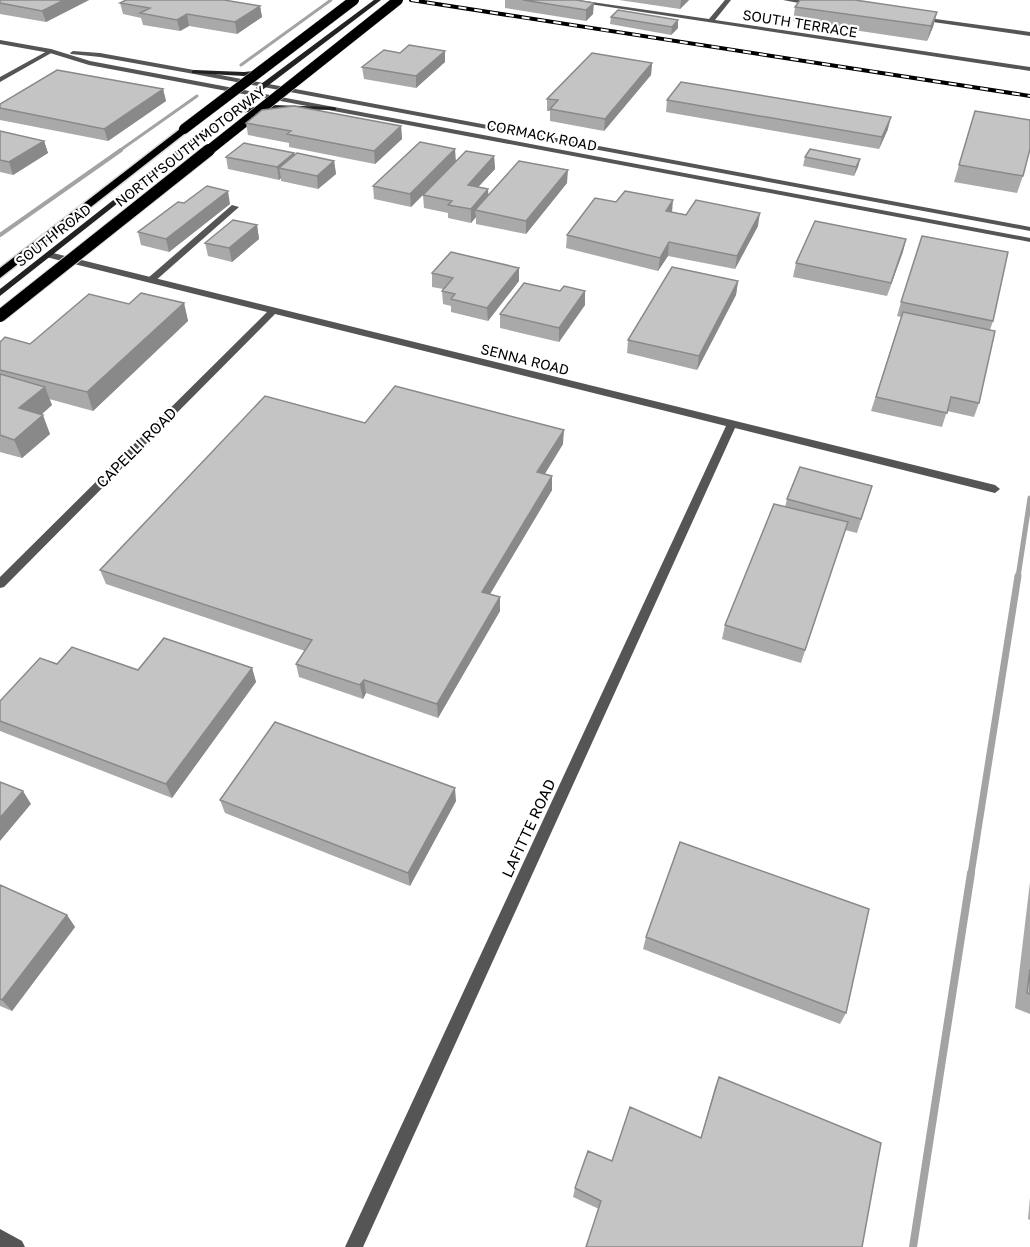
<svg xmlns="http://www.w3.org/2000/svg" width="1030" height="1247" viewBox="0 0 1030 1247" font-family="'Golos Text',sans-serif">
<rect width="100%" height="100%" fill="#fff"/>
<g fill="none" stroke-linecap="round" stroke-linejoin="round">
<!-- stream-far4 -->
<path stroke="#a3a3a3" stroke-width="3" d="M241,65L331,0
M119,151L197,96"/>
<!-- stream-far3 -->
<path stroke="#a3a3a3" stroke-width="4" d="M0,235L121,150"/>
<!-- stream-far2 -->
<path stroke="#a3a3a3" stroke-width="5" d="M1018,577L1030,498"/>
<!-- stream-far1 -->
<path stroke="#a3a3a3" stroke-width="7" d="M971,874L1018,576"/>
<!-- stream -->
<path stroke="#a3a3a3" stroke-width="8" d="M913,1247L971,873"/>
<!-- motorway casing -->
<g stroke="#dbdbdb" stroke-width="3">
<path id="motorway" d="M184,126L188,127V131L0,278V268Z"/>
</g>
<!-- service -->
<path fill="#555" fill-rule="evenodd" d="M232,205L239,207L154,282H148V278Z"/>
<!-- minor -->
<path fill="#555" fill-rule="evenodd" d="M563,0H578L709,19L725,0H731L715,20L1030,67V71Z
M783,0H799L818,4L815,6Z
M921,17L1030,32V36L919,20Z
M51,49L54,51L53,52L0,82V77Z
M49,252L995,485L1000,489L995,493L735,428L363,1247H345L726,426L275,314L4,587L0,588V577L267,312L46,257V253Z
M0,1229L22,1241L25,1247H0Z"/>
<!-- tertiary -->
<path fill="#555" fill-rule="evenodd" d="M0,40L51,49L90,61L1030,238V242L89,65L50,53L0,44Z
M73,51L100,53L194,70L1030,227V231L194,74L100,57L71,54L70,53Z"/>
<!-- secondary -->
<path fill="#222" fill-rule="evenodd" d="M374,0H381L237,109L271,105L334,107L336,108V110L271,109L231,114L0,296V289L261,84Z
M194,70L244,72L264,70L267,72L244,76L192,73V71Z"/>
<!-- motorway -->
<use href="#motorway" fill="#000" fill-rule="evenodd"/>
<!-- rail casing -->
<g stroke="#000" stroke-width="4">
<path id="rail" d="M411,0L1030,96"/>
</g>
<!-- rail -->
<use href="#rail" stroke="#fff" stroke-width="2" stroke-dasharray="8" stroke-linecap="butt"/>
<!-- motorway-bridge-far1 casing -->
<g stroke="#dbdbdb" stroke-width="11" stroke-linecap="butt">
<path id="motorway-bridge-far1" d="M184,129L354,0
M208,151L398,0"/>
</g>
<!-- motorway-bridge casing -->
<g stroke="#dbdbdb" stroke-width="14" stroke-linecap="butt">
<path id="motorway-bridge" d="M0,316L209,150"/>
</g>
<!-- motorway-bridge-far1 -->
<use href="#motorway-bridge-far1" stroke="#000" stroke-width="10"/>
<!-- motorway-bridge -->
<use href="#motorway-bridge" stroke="#000" stroke-width="12"/>
</g>
<!-- wall -->
<path fill="#a9a9a9" d="M0,0H89L46,22L0,14Z
M505,0H576L593,14L586,21L505,8Z
M619,0H689L680,9Z
M120,3L260,6L262,17L237,34L189,26L180,31L143,25L141,18L123,14Z
M795,7L937,12L933,27L927,41L793,21Z
M611,17L678,20V28L671,35L610,24Z
M445,62L416,88L364,79L362,67Z
M652,63L651,75L604,131L550,121V111H547V99Z
M163,89L166,101L108,141L0,120V104Z
M667,100L888,129L879,149L666,112Z
M975,111L1023,176L1017,193L954,182Z
M246,123L401,126L402,139L375,164L289,147V143L248,135Z
M0,131L44,141L48,153L13,175L0,172Z
M294,153L295,155L334,161L336,174L318,189L281,181V178L279,180L228,169L226,157Z
M494,156L495,169L478,187L488,196L567,183L526,234L476,224V217L471,223L448,218V213L424,208L423,195L429,188L411,207L374,199L373,186L456,161Z
M805,157L860,159L858,167L854,176L803,166Z
M230,204L169,252L141,245L138,232Z
M672,212L758,226L735,269L668,256L658,271L566,248L567,235Z
M257,225L259,239L232,262L208,256L205,243Z
M906,239L887,296L793,277L796,263Z
M432,273L519,281L488,321L451,312V306L443,304L442,291L443,289L432,287Z
M738,281L736,295L697,370L627,353L628,340Z
M560,291H585V305L559,342L500,328V314Z
M901,302L993,321L990,330L979,403L974,417L947,411L942,427L871,411L901,317L897,316Z
M184,303L188,321L93,411L49,399L52,405L41,415L50,434L22,458L0,452V342L30,344L129,304Z
M365,423L563,444L545,474L552,490L490,594L500,597V611L438,718L366,693L363,699L299,677L296,664L305,651L106,584L100,570Z
M872,486L857,533L845,530L801,663L722,639L725,625L785,507L787,499Z
M252,668L256,682L172,798L0,731V701L138,670Z
M220,800L456,801L410,886L225,813Z
M1030,882V1014L1015,1008Z
M0,885L67,915L75,927L12,1011L0,1006Z
M646,937L846,1013L840,1024L643,949Z
M719,1077L881,1143L599,1209L573,1197L575,1188L612,1161L701,1137L715,1087Z
M1030,1197V1220L1028,1219Z"/>
<!-- shaded-wall -->
<path fill="#898989" d="M64,0H89L46,22L42,11Z
M681,0H689L680,9Z
M594,3L593,14L586,21V10Z
M260,6L262,17L237,34L235,22Z
M937,12L933,27L927,41L931,26Z
M187,14L189,26L180,31L177,20Z
M678,20V28L671,35L672,27Z
M445,51V62L416,88V76Z
M652,63L651,75L604,131L605,119Z
M163,89L166,101L108,141L104,129Z
M891,117L888,129L879,149L882,137Z
M401,126L402,139L375,164L374,151Z
M44,141L48,153L13,175L9,162Z
M455,149L456,162L411,207L410,194Z
M294,153L296,166L279,168L281,178L279,180L277,167Z
M494,156L495,169L468,198V185Z
M860,159L858,167L854,176L856,167Z
M334,161L336,174L318,189L317,176Z
M568,170L567,183L526,234V221Z
M488,189L489,202L475,210L476,217L471,223V209Z
M228,191L230,204L169,252L166,239Z
M673,200L672,213L666,211Z
M760,213L758,226L735,269L737,256Z
M257,225L259,239L232,262L229,248Z
M906,239L903,252L887,296L891,283Z
M669,242L668,256L658,271L660,258Z
M519,268V281L488,321L487,308Z
M738,281L736,295L697,370L699,356Z
M585,291V305L559,342V328Z
M184,303L188,321L93,411L87,392Z
M45,387L52,405L27,427L19,408Z
M43,415L50,434L22,458L14,440Z
M564,430L563,444L537,486V472Z
M552,476V490L483,606L482,592Z
M500,597V611L438,718L437,704Z
M252,668L256,682L172,798L166,784Z
M364,680L366,693L363,699L360,685Z
M455,788L456,801L410,886L408,873Z
M23,791L31,804L0,841V818Z
M67,915L75,927L12,1011L2,1000Z"/>
<!-- building -->
<path fill="#c4c4c4" stroke="#898989" stroke-width="1.5" d="M0,0H64L42,11L0,3Z
M126,0H224L260,6L235,22L187,14L177,20L140,13L150,8L120,3Z
M523,0H576L594,3L586,10Z
M800,0H855L937,12L931,26L795,7Z
M618,10L678,20L672,27L611,17Z
M409,45L445,51L416,76L362,67L384,50L400,53Z
M592,53L652,63L605,119L550,109L558,100L547,99Z
M57,70L163,89L104,129L0,108V104Z
M681,82L891,117L882,137L667,100Z
M294,106L401,126L374,151L287,134L291,131L246,123L262,110Z
M975,111L1030,120V149L1023,176L959,165Z
M0,131L44,141L9,162L0,160Z
M420,142L455,149L410,194L373,186Z
M244,143L294,153L277,167L226,157Z
M810,149L860,159L856,167L805,157Z
M466,151L494,156L468,185L488,189L471,209L448,205L452,201L423,195Z
M297,153L334,161L317,176L279,168Z
M519,161L568,170L526,221L475,210Z
M207,186L228,191L166,239L138,232L178,202L184,203Z
M625,191L673,200L666,211L686,215L696,200L760,213L737,256L669,242L660,258L567,235L595,198L616,202Z
M233,220L257,225L229,248L205,243Z
M815,221L906,239L891,283L796,263Z
M922,236L1008,252L993,321L901,302Z
M451,252L519,268L487,308L451,299L455,294L442,291L453,278L432,273Z
M672,267L738,281L699,356L628,340Z
M524,283L560,291L564,286L585,291L559,328L500,314Z
M141,293L184,303L87,392L0,370V342L5,337L30,344L89,294L129,304Z
M903,312L995,331L979,403L951,397L947,413L876,397Z
M0,374L45,387L19,408L43,415L14,440L0,435Z
M395,386L564,430L537,472L552,476L482,592L500,597L437,704L364,680L360,685L296,664L312,640L100,570L265,396L365,423Z
M800,467L872,486L861,519L787,499Z
M774,504L848,522L805,650L725,625Z
M164,638L252,668L166,784L0,721V701L40,658L57,664L72,647L138,670Z
M275,722L455,788L408,873L220,800Z
M0,782L23,791L0,818Z
M680,842L869,909L846,1013L646,937Z
M0,885L67,915L2,1000L0,999Z
M1030,969V994L1027,993Z
M719,1077L881,1143L862,1247H586L601,1201L575,1188L588,1151L612,1161L630,1107L701,1138Z"/>
<g text-anchor="middle" dominant-baseline="central" stroke-width="4.5" stroke-linejoin="round" paint-order="stroke">
<!-- far-street labels -->
<g font-size="14" fill="#000" stroke="#fff">
<text transform="translate(800 23) rotate(9)">SOUTH TERRACE</text>
<text transform="translate(542 135) rotate(11)">CORMACK ROAD</text>
<text transform="translate(190 146) rotate(-38)">NORTH SOUTH MOTORWAY</text>
<text transform="translate(53 235) rotate(-38)">SOUTH ROAD</text>
<text transform="translate(525 359) rotate(14)">SENNA ROAD</text>
</g>
<!-- street labels -->
<g font-size="15" fill="#000" stroke="#fff">
<text transform="translate(136 447) rotate(-45)">CAPELLI ROAD</text>
<text transform="translate(528 828) rotate(-65)">LAFITTE ROAD</text>
</g>
</g>
</svg>
